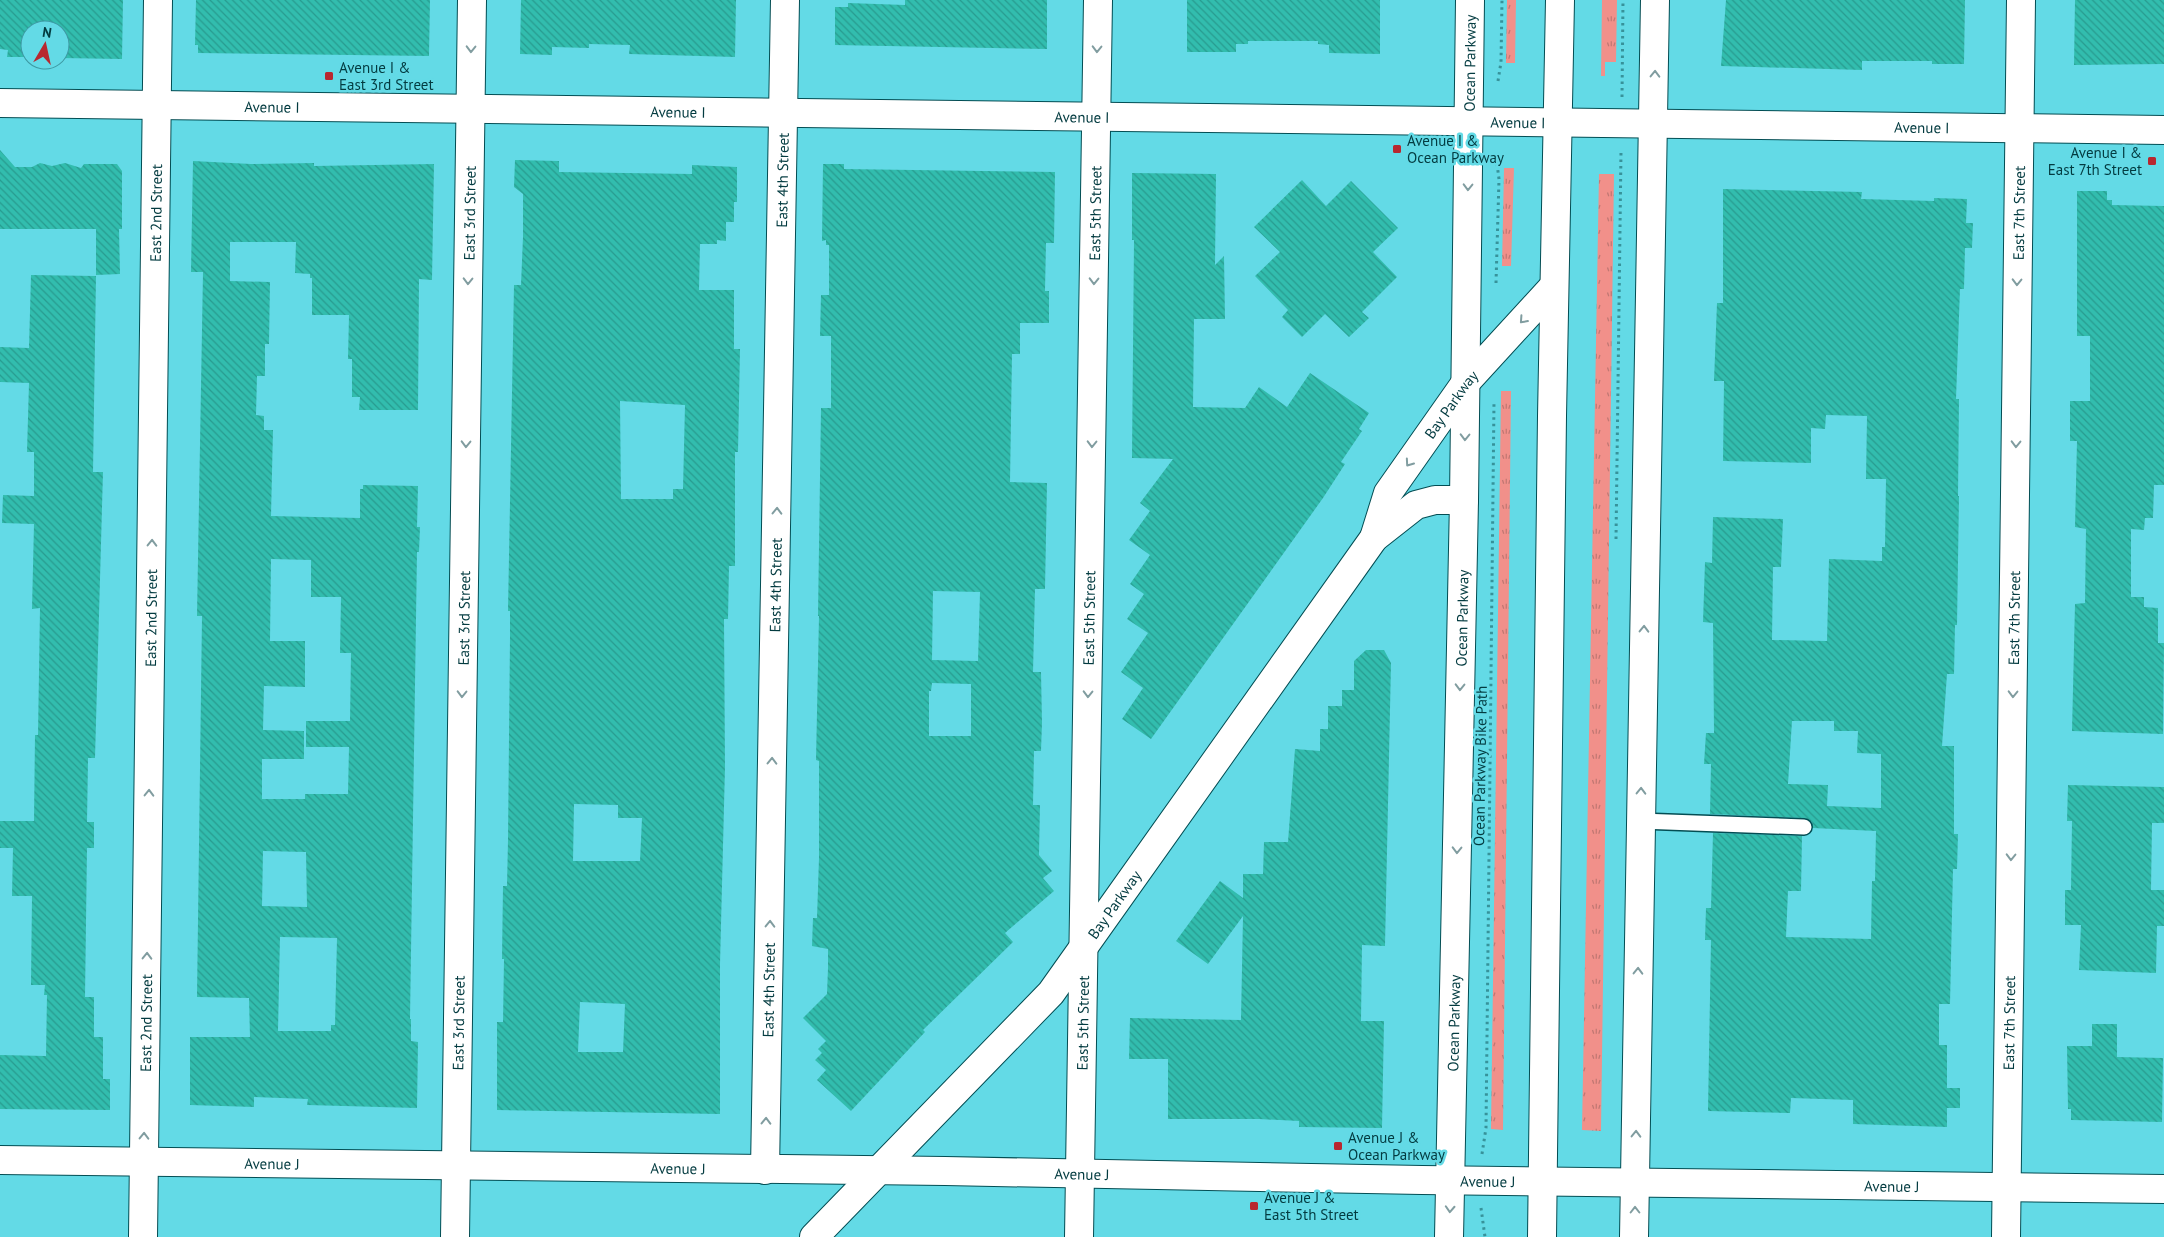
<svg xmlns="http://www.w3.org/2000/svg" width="2164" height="1237" viewBox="0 0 2164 1237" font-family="'PT Sans',sans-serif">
<defs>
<pattern id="grass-tufts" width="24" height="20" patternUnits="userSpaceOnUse" patternTransform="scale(1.25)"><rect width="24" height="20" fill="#f1908a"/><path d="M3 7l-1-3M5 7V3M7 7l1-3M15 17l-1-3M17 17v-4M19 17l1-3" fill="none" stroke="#c17772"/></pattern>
<pattern id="building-back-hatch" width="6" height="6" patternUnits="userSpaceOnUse" patternTransform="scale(1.25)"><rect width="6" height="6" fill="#32bdae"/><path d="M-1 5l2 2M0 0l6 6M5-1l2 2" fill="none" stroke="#289b8f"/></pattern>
</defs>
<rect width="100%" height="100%" fill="#63dae6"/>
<!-- grass -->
<path fill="url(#grass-tufts)" d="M1507,0H1516L1515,63H1506Z
M1602,0H1617L1616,62H1605V76H1601Z
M1504,168H1514L1511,266H1502Z
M1599,174H1614L1601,1131L1582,1130Z
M1501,391H1511L1503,1130L1491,1129Z"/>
<!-- building -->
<path fill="url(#building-back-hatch)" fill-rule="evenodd" d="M0,0H123L122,59L60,58V30H30V57H7L8,50L0,49Z
M196,0H430L429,56L198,53V45H195Z
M521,0H736L735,57L629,54L630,45L589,44V48L552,47V55L520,54Z
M905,0H1047V49L835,45V7H848V3L905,5Z
M1187,0H1380V54L1329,53V45L1318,44V41H1248V44H1236V52H1187Z
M1726,0H1965L1964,64H1932V61H1862V70L1721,66Z
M2075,0H2164V64L2074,65Z
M0,150L15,167H32L40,163L52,166L65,163L81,168L84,164H117L122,171V229H119L120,274L96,275V229H0Z
M515,160L559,161V172L692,174V165L737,167V202H734V222H726V241L717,240V244H700L699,290H734V349H740L738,452H735V566H729L728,619H724L725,767L720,964V1114L497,1110V1022H503L504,959H502L503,886H507L508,840L510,637V611H508L514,285H521L523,237V194L514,187ZM620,401L685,405L683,489H673V499H621ZM574,804L618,805V818H642L640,861H573ZM580,1002L625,1004L623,1052H578Z
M193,161L251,164L314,163V166L434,164L432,280L419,279L418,410H359L360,397H352V359H348L349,315H312V278H310V274L295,273L296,242H230V281L270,282L269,344H265V376H257L256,415L264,416V430H273L271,516L360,518V489H363V485L418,486L417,527H420L419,552H417L410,1019H411V1041L418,1042L417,1108L307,1105L308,1099L254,1097V1107L190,1105V1037H250L249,998L197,997L202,616H197L203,272H191ZM271,559L311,560V597H341L340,653H351L350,721H306V747H349L348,794H305V799H262V759H304V731L263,730L264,686L305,687V641H270ZM263,851L306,852L307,907L262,906ZM280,937L337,938L335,1025H331V1031H278Z
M823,164H844V169L1055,172L1054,243H1046L1045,291H1049V323H1020V354H1012L1010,482L1047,483L1045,589H1035L1033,672H1041L1042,723L1041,751H1034L1033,805H1040L1039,855L1052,871L1043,878L1054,891L1005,933L1013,942L923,1030L925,1032L851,1111L817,1080L826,1070L815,1060L822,1053L818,1049L826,1041L803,1018L827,994L828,968V949L812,946L813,918H817L819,858V761L816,760L819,616H818L821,408H831V336H820L821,295H829V245H826V240L822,241ZM933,591L980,592L978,661L932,660ZM932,683L971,684V736H929V691H931Z
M1132,173L1216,174L1215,265L1224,256L1225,319H1194L1193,407L1245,408L1259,387L1287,407L1310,373L1369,413L1359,429L1362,431L1341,462L1345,464L1323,498L1151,739L1122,719L1143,688L1121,672L1148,633L1127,619L1144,594L1130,584L1150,555L1129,540L1150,511L1140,503L1173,459L1132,458L1134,240H1132Z
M1302,180L1326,206L1351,181L1398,228L1373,252L1397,277L1362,312L1369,318L1349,337L1325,314L1302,337L1282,317L1288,310L1255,276L1280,252L1254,227Z
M1723,189L1862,192L1861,199L1934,201V198L1967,199L1966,223H1973L1972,248H1965L1964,289H1960L1956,399H1959L1958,496H1959L1957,625H1955L1954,674H1947L1942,746H1954V834H1958L1957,869H1953L1950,1004H1939V1045H1947V1088H1960V1108H1947V1127L1853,1124V1100L1791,1098L1790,1113L1708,1111L1711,940H1705L1706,908H1711L1713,833L1802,836L1801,891H1788L1786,937L1871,939L1872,881H1875L1876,831L1813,828L1812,822L1804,818L1710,814L1711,764H1704L1706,733H1714L1713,623L1703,622L1705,562L1712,563L1713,517L1783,519L1781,567H1773L1772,640L1827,641L1829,559L1882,561V547H1885L1886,479H1866L1867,416L1826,415L1825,429L1811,428V463L1723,461L1724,381H1714L1717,303H1723ZM1792,721H1834V731H1858L1857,753L1881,754V808L1827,806L1828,785L1788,784Z
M2077,191H2107V200H2112V205L2164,206V485H2154L2153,518H2145L2144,530L2131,529V597H2144V607L2158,608V643H2164L2163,734L2072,731L2075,604L2085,603L2086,529L2075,527L2077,441H2070V401H2090V336H2077Z
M31,275L96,276L93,472H103L95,758H88V760L87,822H94V848H87L85,997H94V1037H103V1079H110V1110L0,1109V1055L46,1056L47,995H44L45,985H31L32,896H12L13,848H0V821H34L35,735H38L40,608L32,609L34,524L2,523L3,495L34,496V452H27L29,383L0,382V347L29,348Z
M1366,650H1384L1391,663L1385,946L1362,945L1361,1021H1384L1382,1128L1299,1127V1121L1259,1119H1168V1059H1129L1130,1018L1241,1020L1243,916L1208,964L1176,941L1220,881L1243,898V874H1263L1264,842H1288L1295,749L1320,751V729H1328V706H1342V690H1354V661Z
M2068,785L2164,787V823H2152L2151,890H2164V926H2157L2156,973L2079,970L2081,925H2065V890H2071L2072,821H2067Z
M2092,1024H2117V1057L2163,1058L2162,1122L2071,1120V1109H2068L2067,1046H2092Z"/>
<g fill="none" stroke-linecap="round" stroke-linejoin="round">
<!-- lane casing -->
<g stroke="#034d53" stroke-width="18">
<path id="lane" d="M1640,821L1804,827"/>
</g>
<!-- street casing -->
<g stroke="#034d53" stroke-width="30">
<g id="street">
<path id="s1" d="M0,103L2164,130"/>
<path id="s2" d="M0,1160L945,1171L1422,1180L2164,1189"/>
<path id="s3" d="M765,1170L785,0"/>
<path id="s4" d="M143,1237L158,0"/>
<path id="s5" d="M455,1237L472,0"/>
<path id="s6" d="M1079,1237L1098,0"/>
<path id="s7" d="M1449,1237L1464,500L1470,0"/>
<path d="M1634,1237L1655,0"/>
<path id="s8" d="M2006,1237L2021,0"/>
</g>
</g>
<!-- primary casing -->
<g stroke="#034d53" stroke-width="30">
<g id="primary">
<path id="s9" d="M1374,538L1388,493L1466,382L1554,286"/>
<path id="s10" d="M814,1237L1051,993L1374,538L1416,505L1435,500H1464"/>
<path d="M1542,1237L1552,416L1560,0"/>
</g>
</g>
<!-- path -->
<path stroke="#37929a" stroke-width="3" stroke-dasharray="2.5 4" stroke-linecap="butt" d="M1498,81L1501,62L1502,0
M1622,97L1623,0
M1496,283L1499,179L1497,164
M1616,539L1621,151
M1482,1154L1486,1128L1494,401
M1481,1208L1485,1237"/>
<!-- lane -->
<use href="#lane" stroke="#fff" stroke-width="15"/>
<!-- street -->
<use href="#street" stroke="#fff" stroke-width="28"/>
<!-- primary -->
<use href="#primary" stroke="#fff" stroke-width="28"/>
</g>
<!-- one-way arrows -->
<defs><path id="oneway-chevron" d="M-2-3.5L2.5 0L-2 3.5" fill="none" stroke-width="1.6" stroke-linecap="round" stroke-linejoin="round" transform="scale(1.25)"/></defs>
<g stroke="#819da0">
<use href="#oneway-chevron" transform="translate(471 49) rotate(91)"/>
<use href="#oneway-chevron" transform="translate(1097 49) rotate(91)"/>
<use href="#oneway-chevron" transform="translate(1655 74) rotate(-89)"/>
<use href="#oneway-chevron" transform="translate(1468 187) rotate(91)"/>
<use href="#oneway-chevron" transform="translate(468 281) rotate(91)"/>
<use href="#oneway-chevron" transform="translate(1094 281) rotate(91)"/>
<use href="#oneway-chevron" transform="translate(2017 282) rotate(91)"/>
<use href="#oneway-chevron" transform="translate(1523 320) rotate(132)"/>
<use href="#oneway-chevron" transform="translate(1465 437) rotate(91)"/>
<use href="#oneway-chevron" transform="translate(466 444) rotate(91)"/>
<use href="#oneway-chevron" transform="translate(1092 444) rotate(91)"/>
<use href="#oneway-chevron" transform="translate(2016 444) rotate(91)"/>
<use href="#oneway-chevron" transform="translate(1409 463) rotate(125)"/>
<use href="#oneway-chevron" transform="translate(777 511) rotate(-89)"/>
<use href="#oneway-chevron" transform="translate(152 543) rotate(-89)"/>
<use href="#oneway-chevron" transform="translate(1644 629) rotate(-89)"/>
<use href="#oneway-chevron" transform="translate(1460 687) rotate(91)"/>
<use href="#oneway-chevron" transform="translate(462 694) rotate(91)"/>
<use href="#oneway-chevron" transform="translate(1088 694) rotate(91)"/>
<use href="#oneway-chevron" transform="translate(2013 694) rotate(91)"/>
<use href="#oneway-chevron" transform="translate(772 761) rotate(-89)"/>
<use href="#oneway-chevron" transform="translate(1641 791) rotate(-89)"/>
<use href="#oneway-chevron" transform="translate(149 793) rotate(-89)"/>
<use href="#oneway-chevron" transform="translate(1457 850) rotate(91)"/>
<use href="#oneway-chevron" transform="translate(2011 857) rotate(91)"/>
<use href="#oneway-chevron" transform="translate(770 924) rotate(-89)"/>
<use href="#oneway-chevron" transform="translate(147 956) rotate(-89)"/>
<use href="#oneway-chevron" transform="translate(1638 971) rotate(-89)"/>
<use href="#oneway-chevron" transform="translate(766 1121) rotate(-89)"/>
<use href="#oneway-chevron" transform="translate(1636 1134) rotate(-89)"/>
<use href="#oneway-chevron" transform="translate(144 1136) rotate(-89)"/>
<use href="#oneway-chevron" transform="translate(1450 1209) rotate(93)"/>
<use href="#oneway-chevron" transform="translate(1635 1210) rotate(-90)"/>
</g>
<!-- markers -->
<g fill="#b8272f" stroke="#63dae6" stroke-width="2">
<rect x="324" y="71" width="10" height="10" rx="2.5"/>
<rect x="1392" y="144" width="10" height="10" rx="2.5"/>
<rect x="2147" y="156" width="10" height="10" rx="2.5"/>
<rect x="1333" y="1141" width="10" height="10" rx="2.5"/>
<rect x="1249" y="1201" width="10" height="10" rx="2.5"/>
</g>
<g text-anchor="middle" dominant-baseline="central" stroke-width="5" stroke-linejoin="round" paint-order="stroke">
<!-- street labels -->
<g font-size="15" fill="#033b40" stroke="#63dae6">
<text stroke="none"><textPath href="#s7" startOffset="1174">Ocean Parkway</textPath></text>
<text stroke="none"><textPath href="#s1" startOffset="272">Avenue I</textPath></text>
<text stroke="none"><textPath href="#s1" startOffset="678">Avenue I</textPath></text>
<text stroke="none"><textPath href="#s1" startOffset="1082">Avenue I</textPath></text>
<text stroke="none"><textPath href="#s1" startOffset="1518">Avenue I</textPath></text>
<text stroke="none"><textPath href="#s1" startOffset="1922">Avenue I</textPath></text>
<text stroke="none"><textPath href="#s3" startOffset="990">East 4th Street</textPath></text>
<text stroke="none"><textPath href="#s4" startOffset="1024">East 2nd Street</textPath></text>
<text stroke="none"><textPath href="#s5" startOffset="1024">East 3rd Street</textPath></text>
<text stroke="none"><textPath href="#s6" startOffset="1024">East 5th Street</textPath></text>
<text stroke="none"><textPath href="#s8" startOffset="1024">East 7th Street</textPath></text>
<text stroke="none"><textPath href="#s9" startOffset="156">Bay Parkway</textPath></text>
<text stroke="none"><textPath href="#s3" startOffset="585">East 4th Street</textPath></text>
<text stroke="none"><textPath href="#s8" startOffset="619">East 7th Street</textPath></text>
<text stroke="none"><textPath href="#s4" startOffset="619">East 2nd Street</textPath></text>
<text stroke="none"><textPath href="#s5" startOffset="619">East 3rd Street</textPath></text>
<text stroke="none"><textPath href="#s6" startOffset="619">East 5th Street</textPath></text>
<text stroke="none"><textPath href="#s7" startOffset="619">Ocean Parkway</textPath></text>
<text transform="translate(1480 766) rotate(-89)">Ocean Parkway Bike Path</text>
<text stroke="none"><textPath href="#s10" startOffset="449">Bay Parkway</textPath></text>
<text stroke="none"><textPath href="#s3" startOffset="180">East 4th Street</textPath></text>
<text stroke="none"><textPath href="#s4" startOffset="214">East 2nd Street</textPath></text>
<text stroke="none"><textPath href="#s5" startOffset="214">East 3rd Street</textPath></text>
<text stroke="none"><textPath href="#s6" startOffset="214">East 5th Street</textPath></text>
<text stroke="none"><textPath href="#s7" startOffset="214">Ocean Parkway</textPath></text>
<text stroke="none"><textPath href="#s8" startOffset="214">East 7th Street</textPath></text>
<text stroke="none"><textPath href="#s2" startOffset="272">Avenue J</textPath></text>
<text stroke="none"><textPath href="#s2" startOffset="678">Avenue J</textPath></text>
<text stroke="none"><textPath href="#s2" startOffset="1082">Avenue J</textPath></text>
<text stroke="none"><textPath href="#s2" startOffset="1488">Avenue J</textPath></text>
<text stroke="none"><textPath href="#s2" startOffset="1892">Avenue J</textPath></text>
</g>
<!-- poi labels -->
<g font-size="15" fill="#033b40" stroke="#63dae6" text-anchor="start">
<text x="339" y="67">Avenue I &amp;<tspan x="339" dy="17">East 3rd Street</tspan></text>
<text x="1407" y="140">Avenue I &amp;<tspan x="1407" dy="17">Ocean Parkway</tspan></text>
<text x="2142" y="152" text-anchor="end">Avenue I &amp;<tspan x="2142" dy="17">East 7th Street</tspan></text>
<text x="1348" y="1137">Avenue J &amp;<tspan x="1348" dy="17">Ocean Parkway</tspan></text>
<text x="1264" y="1197">Avenue J &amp;<tspan x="1264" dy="17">East 5th Street</tspan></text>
</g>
</g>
<!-- north arrow -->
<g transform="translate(45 45) rotate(9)"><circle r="24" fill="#63dae6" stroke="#3d9aa4"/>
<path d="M0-4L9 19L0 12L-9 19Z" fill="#b8272f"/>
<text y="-8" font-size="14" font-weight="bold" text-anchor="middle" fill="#033b40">N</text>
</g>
</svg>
